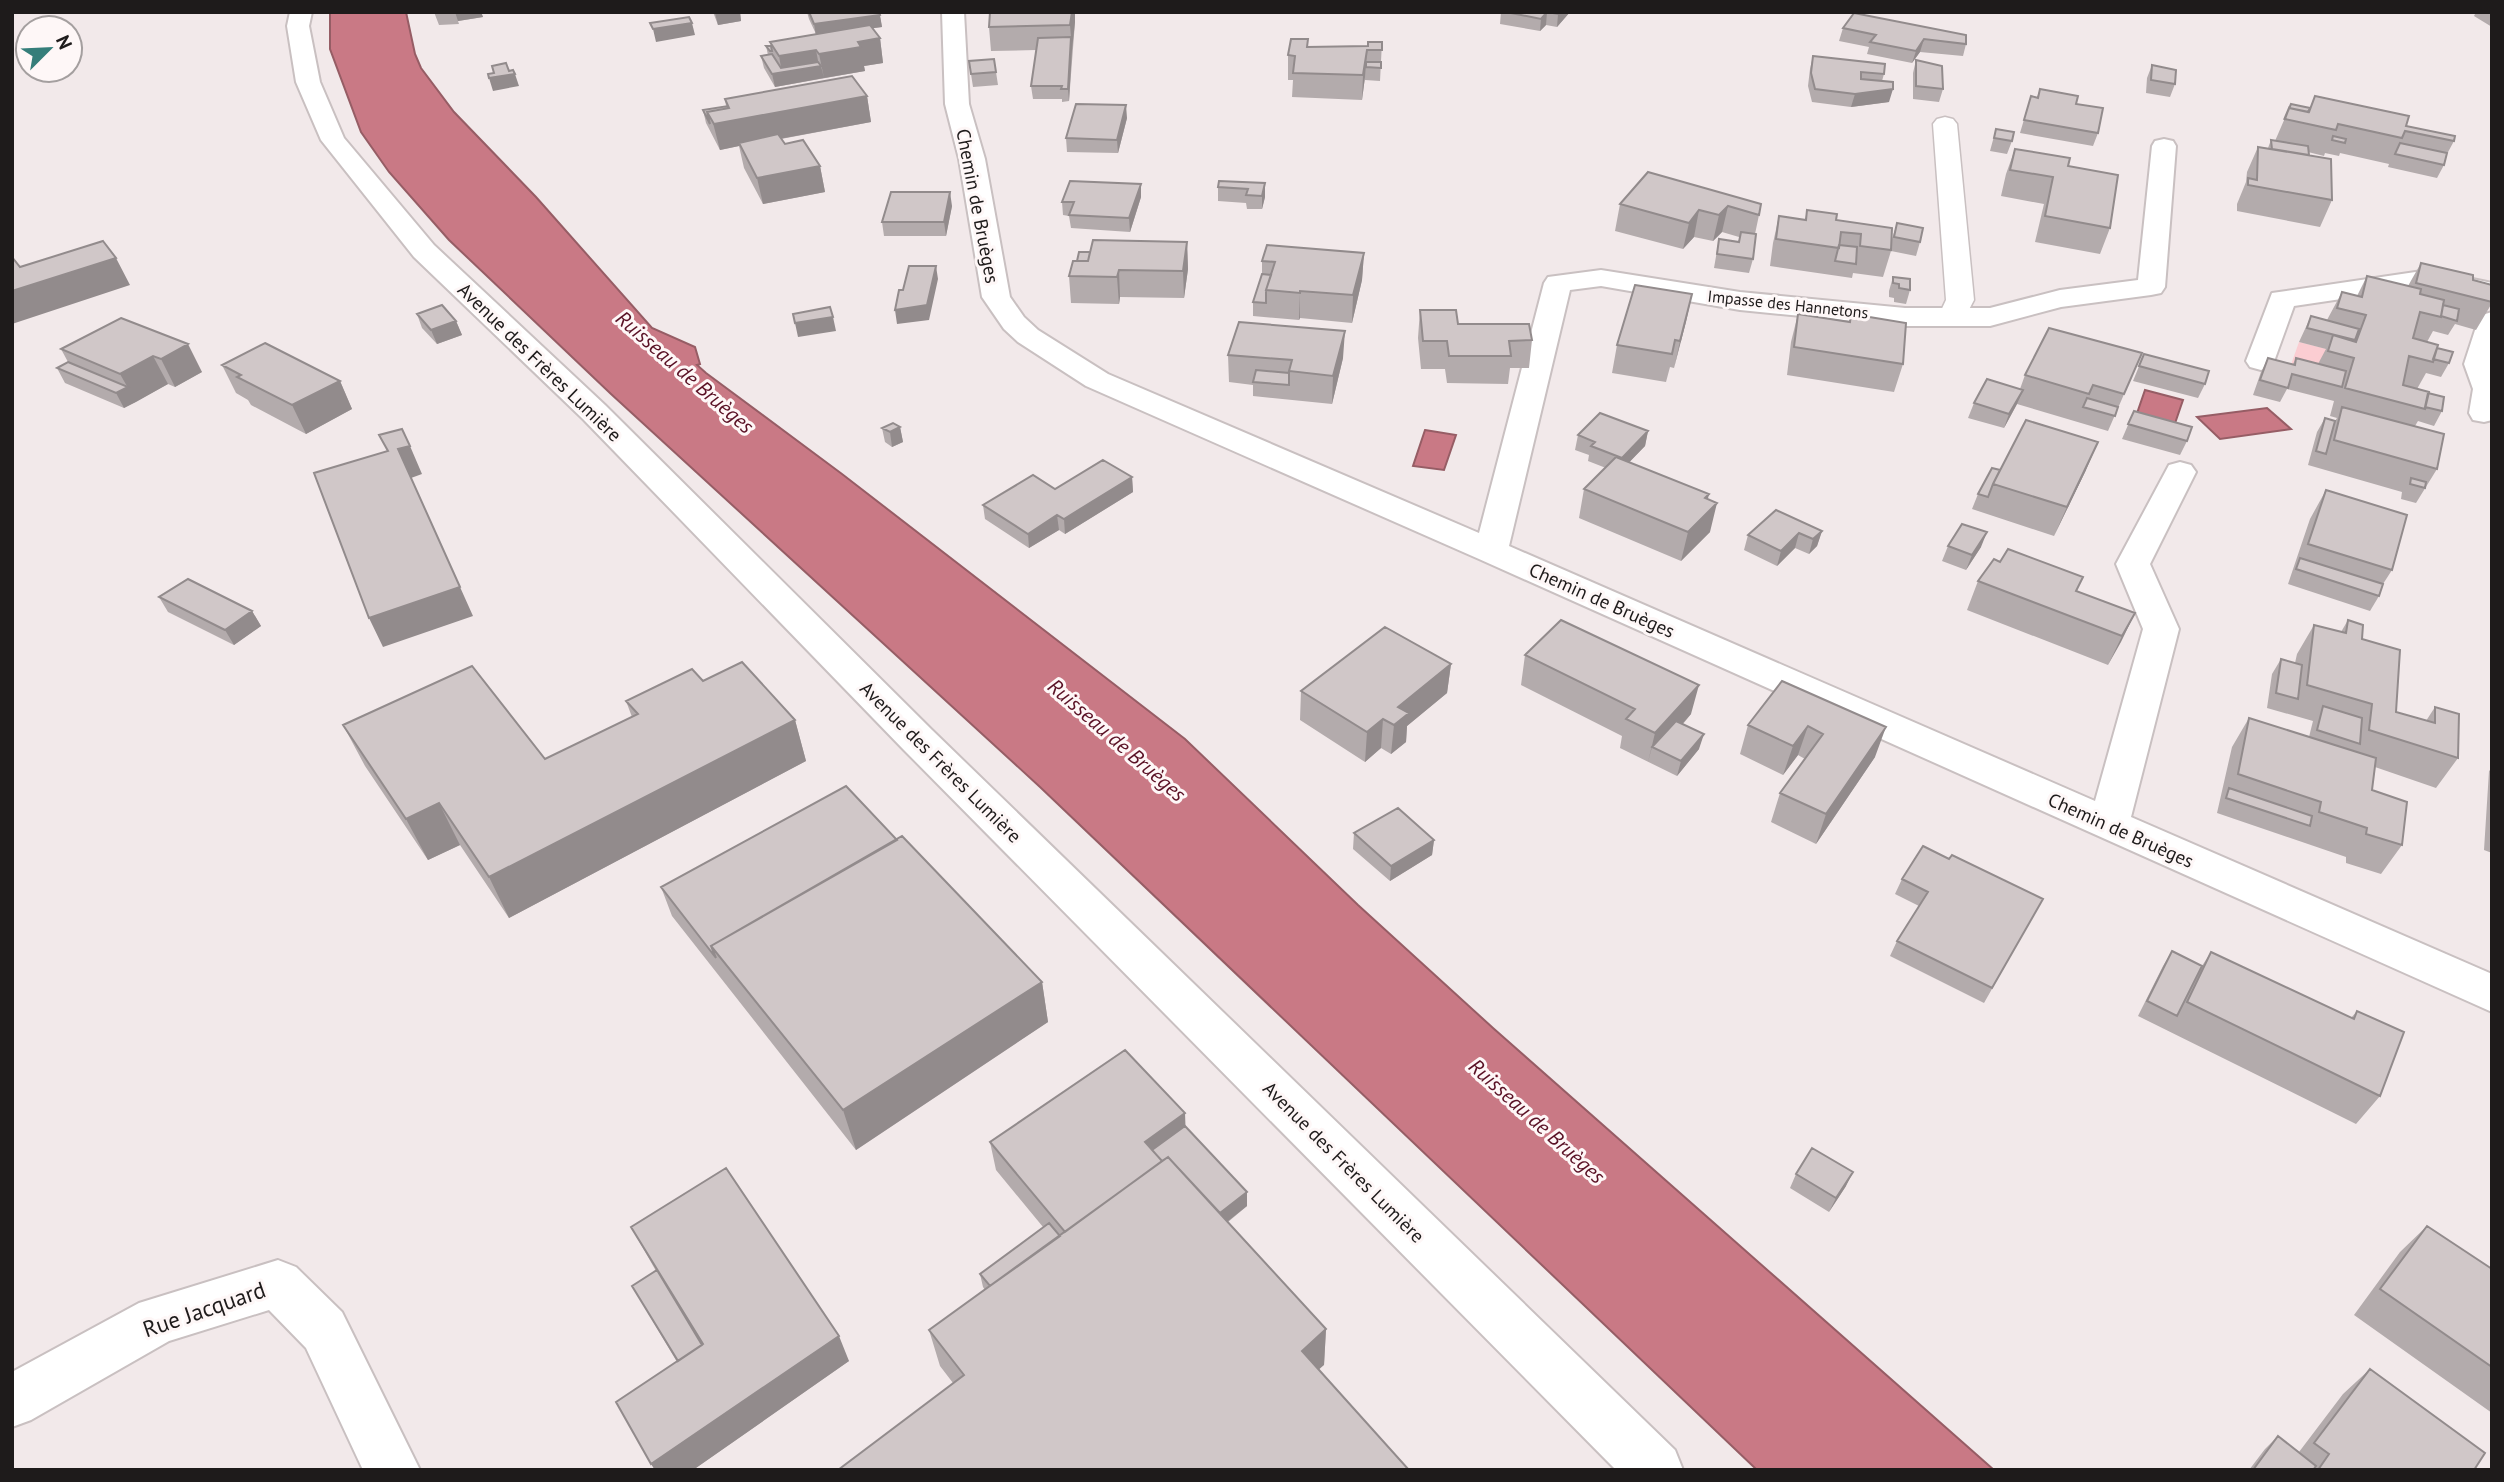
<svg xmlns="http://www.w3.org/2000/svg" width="2504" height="1482" viewBox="0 0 2504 1482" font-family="'PT Sans',sans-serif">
<rect width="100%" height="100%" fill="#f2e9ea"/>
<!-- green -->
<path fill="#fbcdd2" d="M2299,342L2347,354L2341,369L2318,363L2313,379L2288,373Z"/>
<!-- water -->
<path fill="#c97985" stroke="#965d65" stroke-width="2" d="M330,12H406L415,54L421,68L454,112L536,197L652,328L695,347L700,364L697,365L706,373L842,474L1185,739L1358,905L1493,1028L1994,1470H1757L1040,787L611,394L449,240L389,172L361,132L330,49Z
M2145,390L2183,400L2172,432L2134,422Z
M2267,408L2291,429L2220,439L2197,417Z
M1425,430L1456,435L1444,470L1413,466Z"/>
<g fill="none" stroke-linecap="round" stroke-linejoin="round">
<!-- service casing -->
<g stroke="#c9c0c1" stroke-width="3">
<path id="service" d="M1945,117L1953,119L1957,124L1974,300L1962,323L1952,325L1942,323L1938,317L1946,300L1933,124L1937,119Z"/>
</g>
<!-- minor casing -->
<g stroke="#c9c0c1" stroke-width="4">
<path id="minor" d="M942,12H964L969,104L985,159L1010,297L1024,317L1038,330L1108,374L1479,533L1544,283L1548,277L1601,270L1740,292L1905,308H1990L2060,290L2138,280L2152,146L2155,141L2164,139L2173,141L2176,146L2165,287L2161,293L2151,295L2061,307L1990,326H1905L1740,310L1601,286L1570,290L1509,546L2095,801L2143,629L2116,564L2169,465L2180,462L2191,465L2196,472L2150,564L2179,629L2131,817L2492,974V1012L1479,559L1086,386L1018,342L1004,329L982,297L959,159L945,104Z
M2429,270L2492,283V300L2429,286L2294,306L2272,367L2261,370L2250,367L2246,361L2272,293Z
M2492,312V420L2484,422L2473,420L2469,413L2473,389L2464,364L2478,321L2482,315Z
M278,1260L296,1267L342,1312L420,1470H363L306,1348L269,1310L169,1341L31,1420L12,1427V1372L139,1303Z"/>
</g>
<!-- tertiary casing -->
<g stroke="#c9c0c1" stroke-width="4">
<path id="tertiary" d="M290,12H312L309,26L320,82L344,138L434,245L605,405L932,730L1675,1450L1683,1470H1616L904,750L583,419L414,257L321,140L296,82L287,26Z"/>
</g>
<!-- service -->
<use href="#service" fill="#fff" fill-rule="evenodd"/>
<!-- minor -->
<use href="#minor" fill="#fff" fill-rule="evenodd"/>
<!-- tertiary -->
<use href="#tertiary" fill="#fff" fill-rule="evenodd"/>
</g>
<!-- wall -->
<path fill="#b3abac" d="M434,12H481L483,17L458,21L459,24L439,25Z
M713,12H740L741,21L718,25Z
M807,12H879L882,27L873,28L880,38L883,63L864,66L865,71L775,87L764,68L761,56L768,55L766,46H771L770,42L816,34L809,19Z
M1501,12H1570L1557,27L1546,25L1540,31L1500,24Z
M2476,12H2492V27L2474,16Z
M1075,22L1069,101L1062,102V99H1033L1031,86L1036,50L991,51L989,27Z
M1843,28L1966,44L1963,56L1920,52L1912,63L1867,54L1869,47L1839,41Z
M1382,42L1380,81L1365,80V77L1362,100L1292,97L1293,80H1288V55L1308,47L1368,46Z
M1813,56L1884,74L1882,81L1889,102L1851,107L1812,102L1808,86L1810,69Z
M1916,60L1943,89L1939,102L1913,99V73Z
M969,61L996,72L998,85L973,87Z
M2152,65L2175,84L2170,97L2146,93L2147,78Z
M2040,89L2076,104L2098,133L2093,146L2020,133L2031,96L2037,97Z
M867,96L871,122L781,139L785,144L820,166L825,192L763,204L744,168L739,146L720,150L706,123L703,110L726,106L725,99Z
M2315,96L2454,141L2447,154L2444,165L2437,178L2388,167L2389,164L2340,153L2339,156L2325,153L2324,156L2308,152L2309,155L2332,200L2320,227L2237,211V204L2246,182L2247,172L2258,147L2268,148L2271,140L2275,141L2291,104L2310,108Z
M1127,118L1118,153L1067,152L1066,138Z
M1996,129L2012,141L2007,154L1990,151Z
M2015,149L2068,166L2110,228L2100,254L2035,242L2044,204L2001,196L2006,174Z
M1648,172L1759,215L1755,234L1753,259L1749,273L1714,268L1719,239L1739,242V237L1722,232L1713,241L1694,237L1683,249L1615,231L1620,204Z
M1265,183V197L1262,209H1247L1246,203L1218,201V187Z
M1141,184V197L1130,232L1071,228L1069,216L1063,215L1062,202Z
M952,206L946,236H884L882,222Z
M1807,210L1891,242L1897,223L1920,242L1916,256L1891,251L1883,277L1853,273L1852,278L1770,266L1773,243L1779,216L1805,220Z
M1187,242L1188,269L1184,298L1120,297L1119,304L1071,303L1069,276L1077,261L1090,252Z
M1364,253L1362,280L1352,323L1300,318L1299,320L1253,316V302L1262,274V261Z
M2421,263L2473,280L2492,285V303L2476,330L2455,324L2448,335L2433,331L2427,342L2437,348L2449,363L2441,377L2426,373L2417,389L2428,393L2442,411L2434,426L2418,421L2415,426L2437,469L2416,503L2401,499L2402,492L2308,465L2317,432L2325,418L2335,421L2337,418L2330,416L2334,401L2287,389L2280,402L2253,395L2261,372L2268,358L2293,364L2296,358L2318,364L2326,349L2299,342L2311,316L2327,320L2342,292L2357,296L2367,276L2408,286Z
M1893,277L1910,290L1906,304L1894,302V298L1889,297V291Z
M1692,294L1674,368L1670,367L1666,382L1612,373L1617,345Z
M1420,310L1458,324L1532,340L1529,368H1510L1508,384L1447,383L1445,369H1421L1418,338Z
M417,314L456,321L462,335L437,344L422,328Z
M1798,314L1849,322L1851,314L1903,364L1894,392L1787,375L1791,342Z
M121,318L202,372L175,387L168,384L124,408L65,383L57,368L68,362L61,349Z
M2142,353L2108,431L2017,404L2004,428L1968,418L1974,403L2020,389L2025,375Z
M2144,354L2205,384L2198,398L2133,381Z
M1228,355L1343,358L1332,404L1253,396V385L1229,382Z
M222,365L340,381L352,409L306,434L251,405L248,400L236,393Z
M2134,411L2187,441L2180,455L2122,439Z
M900,427L903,442L892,447L885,442L882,428Z
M1648,431L1645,446L1629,462L1708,500L1710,532L1681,561L1579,518L1584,489L1606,468L1588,461L1589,455L1575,450L1578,435Z
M2000,470H2086L2054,536L1972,509L1978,494Z
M1132,477L1133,492L1065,534L1059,530L1029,548L985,519L983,505L1055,489Z
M2326,490L2392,570L2383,584L2379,596L2370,611L2288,584L2310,519Z
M1822,531L1817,546L1809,554L1795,548L1777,566L1744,550L1748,535Z
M1948,546L1981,547L1966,570L1942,561Z
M1978,581L2077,591L2135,613L2108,665L1967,610Z
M159,597L252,611L261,626L234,645L168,612Z
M2348,620L2362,639L2396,712L2426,721L2435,707L2458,758L2436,788L2375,767L2372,790L2402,845L2381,874L2346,863V857L2217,813L2232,747L2249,718L2309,737L2313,721L2267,708L2272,674L2281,659L2295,663L2297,654L2314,625L2341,632Z
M1525,655L1691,714L1683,724L1699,749L1677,776L1620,748L1622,736L1521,685Z
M1451,664L1447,693L1407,726L1406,742L1391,754L1381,748L1365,762L1300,720L1301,691Z
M703,681L795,720L806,761L509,918L460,845L428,860L365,766L343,725L545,759L632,717L626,701Z
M1782,681L1875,757L1816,844L1771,822L1780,793L1805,759L1798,755L1783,775L1740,754L1748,725Z
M2492,768V853L2484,850L2489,771Z
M1354,833L1434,840L1432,855L1390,881L1353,849Z
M897,840L1042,982L1048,1022L856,1150L672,916L661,887Z
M1949,859L2043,899L1984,1003L1890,956L1897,941L1919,906L1895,894L1902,879Z
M2172,951L2202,966L2211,952L2351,1018L2357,1011L2380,1096L2356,1124L2138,1016L2163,966Z
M1185,1113V1126L1247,1206L1228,1222L1326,1329L1324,1365L953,1383L940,1366L929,1330L985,1290L983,1287L980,1274L1043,1227L996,1170L990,1142Z
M1796,1174L1846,1186L1829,1212L1790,1188Z
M2427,1226L2492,1269V1413L2354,1315L2400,1252Z
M631,1227L849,1361L693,1470H655L616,1402L677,1362L632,1286L656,1271Z
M2370,1369L2474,1470H2249L2265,1449L2278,1436L2299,1452L2343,1394Z"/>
<!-- shaded-wall -->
<path fill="#928b8c" d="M455,12H481L483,17L458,21Z
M740,12L741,21L718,25L715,13Z
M1072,12H1075V22L1072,50L1070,25Z
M1547,12L1546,25L1540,31L1541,19Z
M1560,12H1570L1557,27L1558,14Z
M880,15L882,27L816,36L814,24Z
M692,23L695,35L656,42L653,29Z
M1071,37L1072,50L1069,101L1068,89Z
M880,38L883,63L864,66L865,71L824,78L819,54L858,42Z
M1924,39L1920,52L1912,63L1916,51Z
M816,50L819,66H821L824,78L775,87L772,74L782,73L779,56Z
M1367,50L1365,77L1362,100L1363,75Z
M515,74L519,86L493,91L489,78Z
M1893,89L1889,102L1851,107L1855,94Z
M867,96L871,122L779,139L739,143V146L720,150L713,123Z
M1126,105L1127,118L1118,153L1117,140Z
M820,166L825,192L763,204L757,178Z
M1265,183V197L1262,209V196Z
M1141,184V197L1130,232L1129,218Z
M950,192L952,206L946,236L944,222Z
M1728,206L1722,232L1713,241L1719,215Z
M1699,210L1694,237L1683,249L1689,223Z
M1187,242L1188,269L1184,298L1183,271Z
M1364,253L1362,280L1352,323L1353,295Z
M116,258L130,285L12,324V291Z
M936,266L938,279L929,320L897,324L895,310Z
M1119,270L1120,297L1119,304L1117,277Z
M1300,291V318L1299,320L1300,293Z
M1692,294L1686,322L1674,368L1680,341Z
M833,317L836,331L798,337L795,323Z
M456,321L462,335L437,344L431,330Z
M1345,331L1343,358L1332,404L1333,376Z
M188,344L202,372L175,387L161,359Z
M153,356L168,384L136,402L120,374Z
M340,381L352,409L306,434L292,405Z
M128,387L136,402L124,408L116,393Z
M2023,390L2017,404L2004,428L2009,414Z
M900,427L903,442L892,447L890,432Z
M1648,431L1645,446L1619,473L1622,458Z
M2098,442L2086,470L2054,536L2067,507Z
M410,446L422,474L411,478L398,449Z
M1132,477L1133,492L1065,534L1064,519Z
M1709,494L1704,516L1717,503L1710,532L1681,561L1688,532L1705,498Z
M1057,515L1059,530L1029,548L1028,534Z
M1822,531L1817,546L1809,554L1813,539Z
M1987,532L1981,547L1966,570L1972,555Z
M1799,533L1795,548L1777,566L1781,551Z
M460,587L473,616L383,647L369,618Z
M252,611L261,626L234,645L225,630Z
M2135,613L2121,642L2108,665L2122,636Z
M1451,664L1447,693L1407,726L1406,742L1391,754L1394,725L1398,707Z
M1699,685L1691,714L1659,750L1652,747L1648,762L1655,733Z
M1383,719L1381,748L1365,762L1367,732Z
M795,720L806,761L509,918L489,877Z
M1808,726L1798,755L1783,775L1793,746Z
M1886,727L1875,757L1816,844L1826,814Z
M1704,734L1699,749L1677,776L1681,761Z
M439,803L460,845L428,860L406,819Z
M1434,840L1432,855L1390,881L1391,866Z
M1042,982L1048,1022L856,1150L843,1110Z
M1185,1113L1186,1140L1154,1164L1145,1142Z
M1853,1172L1846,1186L1829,1212L1836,1198Z
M1247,1192V1206L1208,1237L1207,1223Z
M1326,1329L1324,1365L1300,1386L1302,1351Z
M839,1336L849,1361L693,1470H655L651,1464Z"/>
<!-- building -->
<path fill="#d0c7c8" stroke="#928b8c" stroke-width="2" d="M809,12H879L880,15L814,24Z
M990,12H1072L1070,25L989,27Z
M1506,12H1560L1558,14L1547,12L1541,19Z
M1854,13L1966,35V44L1924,39L1916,51L1870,42L1876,35L1843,28Z
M689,17L692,23L653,29L650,23Z
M870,25L880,38L858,42L861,47L819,54L816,50L779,56L770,42Z
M1071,37L1068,89H1061L1062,86H1031L1038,38Z
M1291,39H1308L1307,47L1368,46V42H1382V50H1367L1363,75L1293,73L1295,56L1288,55Z
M766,46H771L772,51H770Z
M772,54L781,68L818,62L821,66L772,74L761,56Z
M1813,56L1885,64L1884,74L1861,72V79L1893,82V89L1855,94L1815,89L1811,73Z
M994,59L996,72L971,74L969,61Z
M1916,60L1942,66L1943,89L1916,86Z
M1366,62H1381V68L1366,67Z
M506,63L509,71L513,70L515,74L489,78L488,74L494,73L492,66Z
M2152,65L2176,70L2175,84L2151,80Z
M852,76L867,96L714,124L707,112L729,108L725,99Z
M2040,89L2078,96L2076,104L2103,108L2098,133L2024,120L2031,96L2038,98Z
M2315,96L2409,116L2406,126L2455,136L2454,141L2405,131L2402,138L2338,124L2336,130L2285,119L2289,108L2309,112Z
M1076,104L1126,105L1117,140L1066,138Z
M2291,104L2310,108L2308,112L2289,108L2284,120Z
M728,106L729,108L707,112L710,124L703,110Z
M1996,129L2014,132L2012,141L1994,138Z
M778,134L785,144L803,140L820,166L757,178L739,143Z
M2333,136L2346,139L2345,143L2332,140Z
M2271,140L2308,146L2309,155L2272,149Z
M2400,143L2447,153L2444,165L2395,154Z
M2258,147L2331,159L2332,200L2248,185V178L2257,180Z
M2015,149L2070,158L2068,166L2118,175L2110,228L2045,216L2053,177L2010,170Z
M1648,172L1761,204L1759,215L1728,206L1719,215L1699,210L1689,223L1620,204Z
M1070,181L1141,184L1129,218L1069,215L1074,202H1062Z
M1219,181L1265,183L1262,196L1246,195L1248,189L1218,187Z
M891,192H950L944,222H882Z
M1807,210L1837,214L1836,220L1892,228L1891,250L1860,246L1861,234L1841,232L1839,248L1776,239L1779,216L1806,220Z
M1897,223L1923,228L1920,242L1894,237Z
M1741,232L1756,234L1753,259L1717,254L1719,239L1739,242Z
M1093,240L1187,242L1183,271L1119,270L1117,277L1069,276L1073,261H1088Z
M103,241L116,258L12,291V257L20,267Z
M1267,245L1364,253L1353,295L1300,291V293L1266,290L1275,262L1262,261Z
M1839,245L1857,247L1856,264L1835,261Z
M1079,252H1090L1088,261H1077Z
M2421,263L2473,275V280L2492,285V302L2416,283Z
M909,266H936L927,305L895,310L899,290H903Z
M1262,274L1271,275L1266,290V303L1253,302Z
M2367,276L2421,289L2420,294L2444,300L2441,317L2420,312L2413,338L2438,345L2433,362L2409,356L2403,385L2429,392L2425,409L2345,388L2354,358L2328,351L2333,335L2356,342L2366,315L2337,308L2342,292L2362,297Z
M1893,277L1910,279V290L1899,288V284L1893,283Z
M1635,285L1692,294L1680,341L1675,340L1672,354L1617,345Z
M442,305L456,321L431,330L417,314Z
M2443,305L2459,309L2457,321L2441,316Z
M830,307L833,317L795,323L793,314Z
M1420,310H1456L1458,324H1529L1532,340L1509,341L1511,356H1449L1447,341H1423Z
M1798,314L1850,322L1851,314L1906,323L1903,364L1794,347Z
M2311,316L2359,329L2355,340L2307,328Z
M121,318L188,344L161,359L153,356L120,374L61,349Z
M1239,322L1345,331L1333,376L1289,371L1292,360L1228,355Z
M2049,328L2142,353L2124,394L2093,385L2089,394L2025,375Z
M265,343L340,381L292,405L237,377L241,375L222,365Z
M2437,348L2453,352L2449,363L2433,359Z
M2144,354L2209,371L2205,384L2139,366Z
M2268,358L2295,365L2296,358L2346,371L2342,387L2292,374L2288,388L2260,380Z
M68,362L128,387L116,393L57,368Z
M1256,370L1289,373V385L1253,382Z
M1987,379L2023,390L2009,414L1974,403Z
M2428,393L2444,397L2442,411L2425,407Z
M2087,398L2118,407L2115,416L2083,407Z
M2342,407L2444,434L2437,469L2334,440Z
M2134,411L2192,427L2187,441L2128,424Z
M1600,413L1648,431L1622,458L1591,446L1595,442L1578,435Z
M2325,418L2335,421L2326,454L2316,451Z
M2026,420L2098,442L2067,507L1993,484Z
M893,423L900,427L890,432L882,428Z
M402,429L410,446L398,449L460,587L369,618L314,473L388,451L379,435Z
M1616,457L1709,494L1705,498L1717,503L1688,532L1584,489Z
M1103,460L1132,477L1064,519L1057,515L1028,534L983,505L1033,475L1055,489Z
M1992,468L2000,470L1993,484L1988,497L1978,494Z
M2411,478L2426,482L2425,488L2410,484Z
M2326,490L2407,515L2392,570L2308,544Z
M1776,510L1822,531L1813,539L1799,533L1781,551L1748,535Z
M1962,524L1987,532L1972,555L1948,546Z
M2008,549L2083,577L2076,591L2135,613L2122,636L1978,581L1994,559L2000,562Z
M2300,558L2383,584L2379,596L2296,569Z
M188,579L252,611L225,630L159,597Z
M1561,620L1699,685L1655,733L1626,719L1635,709L1525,655Z
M2348,620L2363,625L2362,639L2400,650L2396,712L2435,723V707L2459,714L2458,758L2369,730L2372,704L2307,685L2314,625L2346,633Z
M1385,627L1451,664L1398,707L1409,713L1394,725L1383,719L1367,732L1301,691Z
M2281,659L2302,665L2298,699L2276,693Z
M742,662L795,720L489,877L439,803L406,819L343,725L472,666L545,759L638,714L626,701L692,669L703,681Z
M1782,681L1886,727L1826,814L1780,793L1823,734L1808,726L1793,746L1748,725Z
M2323,706L2362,718L2360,744L2317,730Z
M2249,718L2376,758L2372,790L2407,802L2402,845L2366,834L2367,828L2319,812L2321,802L2238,774Z
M1676,721L1704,734L1681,761L1652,747Z
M846,786L897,840L711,946L716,958L661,887Z
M2229,788L2312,816L2310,826L2226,798Z
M1398,808L1434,840L1391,866L1354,833Z
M902,836L1042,982L843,1110L711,946Z
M1923,846L1949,859L1952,855L2043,899L1992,988L1897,941L1928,892L1902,879Z
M2172,951L2202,966L2177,1016L2147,1001Z
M2211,952L2354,1019L2357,1011L2404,1032L2380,1096L2187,1002Z
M1125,1050L1185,1113L1145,1142L1162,1161L1065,1232L990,1142Z
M1185,1126L1247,1192L1220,1213L1168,1157L1162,1161L1152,1150Z
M1812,1148L1853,1172L1836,1198L1796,1174Z
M1168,1157L1326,1329L1302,1351L1409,1470H838L964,1375L929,1330Z
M726,1168L839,1336L651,1464L616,1402L703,1344L631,1227Z
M1049,1223L1060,1236L990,1286L980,1274Z
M2427,1226L2492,1269V1367L2380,1289Z
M657,1270L702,1345L678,1361L632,1286Z
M2370,1369L2485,1453L2474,1470H2318L2329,1454L2314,1443Z
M2278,1436L2316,1466L2313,1470H2253Z"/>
<g text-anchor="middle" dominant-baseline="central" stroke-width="6" stroke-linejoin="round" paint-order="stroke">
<!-- far-street labels -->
<g font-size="16" fill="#1e1b1b" stroke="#fef7f7">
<text transform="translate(1788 304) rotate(6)">Impasse des Hannetons</text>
</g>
<!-- street labels -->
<g font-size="19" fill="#1e1b1b" stroke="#fef7f7">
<text transform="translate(978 206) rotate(79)">Chemin de Bruèges</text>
<text transform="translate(540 362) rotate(44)">Avenue des Frères Lumière</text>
<text transform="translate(1602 600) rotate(24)">Chemin de Bruèges</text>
<text transform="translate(941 762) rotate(45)">Avenue des Frères Lumière</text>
<text transform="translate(2121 830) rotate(24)">Chemin de Bruèges</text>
<text transform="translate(1344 1162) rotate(45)">Avenue des Frères Lumière</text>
</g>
<!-- water labels -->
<g font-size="21" font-style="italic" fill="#5a1125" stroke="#fef7f7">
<text transform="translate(685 372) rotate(41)">Ruisseau de Bruèges</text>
<text transform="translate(1117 740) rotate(41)">Ruisseau de Bruèges</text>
<text transform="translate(1537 1121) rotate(42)">Ruisseau de Bruèges</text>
</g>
<!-- near-street labels -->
<g font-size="23" fill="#1e1b1b" stroke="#fef7f7">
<text transform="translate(204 1309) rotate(-19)">Rue Jacquard</text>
</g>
</g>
<!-- border -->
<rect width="2504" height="1482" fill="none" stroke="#1e1b1b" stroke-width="28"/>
<!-- north arrow -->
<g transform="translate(49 49) rotate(66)"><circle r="33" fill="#fef7f7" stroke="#a49f9f" stroke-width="2"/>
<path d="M0-5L12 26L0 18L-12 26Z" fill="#357e7a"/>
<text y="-10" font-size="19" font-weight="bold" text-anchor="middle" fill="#1e1b1b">N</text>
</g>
</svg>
